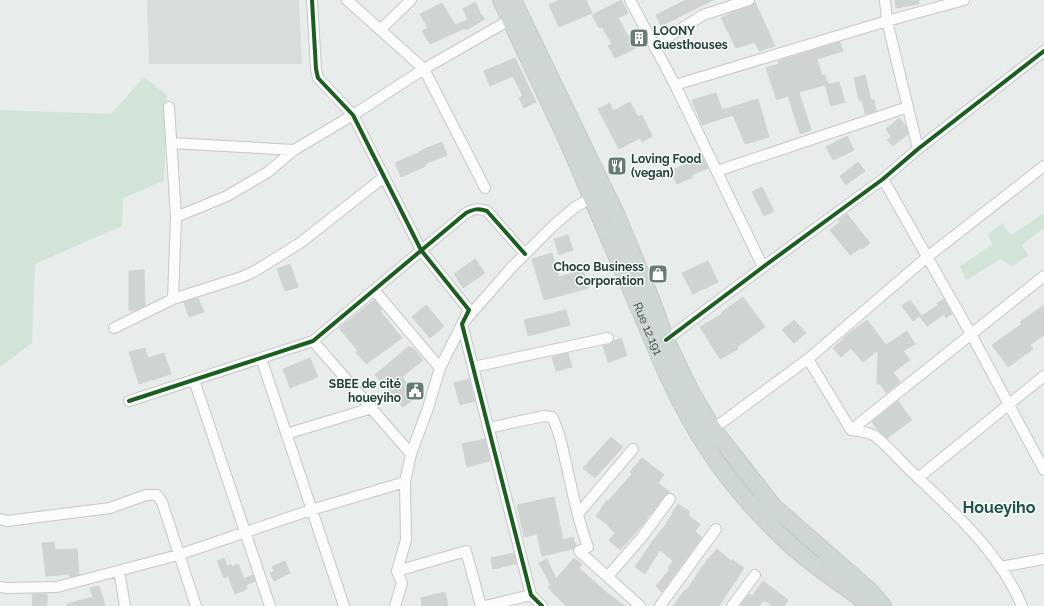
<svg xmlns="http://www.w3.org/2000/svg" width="1044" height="606" viewBox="0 0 1044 606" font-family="Raleway,sans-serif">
<rect width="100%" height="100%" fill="#e8ecea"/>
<!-- built -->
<path fill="#d6ddda" d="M147,0H299L302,64H149Z"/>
<!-- green -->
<path fill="#d2e4d8" d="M144,77L167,95L164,181L123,198L122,226L35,264L32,343L0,367V110L111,114Z
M1044,213V228L1022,245L1028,255L1012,266L1001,259L966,280L960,266L992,245L988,234L1002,223L1011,235Z"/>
<!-- building -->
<path fill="#cfd3d2" stroke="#d0d5d3" d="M560,0H586L592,13L559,27L549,5Z
M621,0L628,13L618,18L628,36L638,30L646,43L615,58L608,46L612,44L602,27L599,28L592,15Z
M686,0H713L661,26L656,15Z
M895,0H919V4L896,8Z
M475,2L480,11L479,12L485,19L466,30L465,28L430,44L422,31L428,28L420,14L442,3L455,25L468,20L463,9Z
M755,2L775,46L759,51L755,42L736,48L721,18L736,11L751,6Z
M840,42L843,51L817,59L822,76L825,75L828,84L799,92L811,130L800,134L788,96L777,100L766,68L779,64L778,61Z
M515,58L536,102L524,108L519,98L523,96L513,76L490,86L484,71Z
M865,75L871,100H874L876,111L865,114L862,100H859L854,78Z
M839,82L845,102L831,106L825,85Z
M716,93L722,110L758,99L769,137L745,144L733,115L702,125L692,100Z
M630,102L638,117L642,115L652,136L642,142L640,138L619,149L598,109L610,103L613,111Z
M899,118L906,126L908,134L893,146L887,140L891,137L886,129Z
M847,136L854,150L833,160L826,147Z
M442,142L447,155L425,164L426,166L401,177L395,163L422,151V150Z
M701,154L708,168L692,175L693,177L677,184L671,171L689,162L688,160Z
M858,162L865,171L846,185L840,176Z
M762,187L774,211L764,216L752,192Z
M847,214L870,243L862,249L860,248L850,255L830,230L840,222L839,220Z
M568,235L573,250L559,255L554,239Z
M552,253L559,277L583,270L589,288L544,300L532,259Z
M475,259L485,273L463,288L454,274Z
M708,261L718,282L693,294L682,273Z
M290,264L298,287L285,291L277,269Z
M144,270L145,306L135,310L129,311V271Z
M743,297L765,327L737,347L738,349L720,359L700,327L722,314L721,313Z
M198,298L204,312L189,317L184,302Z
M944,299L952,314L946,318L944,314L927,326L920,317L938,305L937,303Z
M374,300L382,309L380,311L402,338L366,364L356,352L358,351L339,328Z
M910,300L921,315L913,321L902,306Z
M426,305L444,326L430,338L412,317Z
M1044,305V335L1030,345L1033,349L1008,367L992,345L1022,324L1020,322Z
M566,310L570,325L528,336L524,320Z
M794,320L806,333L794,343L782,330Z
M867,320L886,345L907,331L915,344L903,351L910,360L893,372L900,382L886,393L880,384H877L878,350L863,362L851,348L841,357L833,348L844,339L843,338Z
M621,338L627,356L608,362L603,346L610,344L614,341Z
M409,346L411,348L412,347L423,360L402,377L417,397L403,407L375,375Z
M145,348L148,358L164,353L171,374L139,384L129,352Z
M568,353L572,367L556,371L552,357Z
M310,358L318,377L290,388L283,369Z
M469,379L475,401L460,405L454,383Z
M898,401L912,420L887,438L878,430L872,422Z
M611,437L623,447L595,478L583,468Z
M485,439L490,461L467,467L462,444Z
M642,458L664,475L658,483L670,492L665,495L651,514L648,515V517L644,523L620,550L609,540L615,533L607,525H608L596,516L607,500L608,501L632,474L630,472Z
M554,497L563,540L573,537L576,546L573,549L542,556L537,534L524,537L517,505Z
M678,504L690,512L688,515L700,524L695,532L702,537L662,592L656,586L670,569L668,568L673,561L660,550L645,574L635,567L652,542L667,523H666L673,514L672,513Z
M54,542L55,550L77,549L79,575L70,577L69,574L46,576L42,543Z
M717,549L731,561L733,560L744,568L719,606H673L685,590L686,591L707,560Z
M514,553L516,564L493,569L491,558Z
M224,558L227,566L231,564L232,567L238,564L244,579L253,575L255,581L246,585L247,589L235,594L228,576L224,578L217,561Z
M574,558L582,564L579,568L606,592L625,606H566L560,600L548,587L551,585L539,563L547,559L556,579Z
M285,561L290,573L274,581L270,573L274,571L272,567Z
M763,581L788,600L784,606H772L764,600L759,606H740L749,594L752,596Z
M99,586L105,606H68L67,604L93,597L90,588Z
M445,592L448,606H422L421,598Z
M32,594H47V605L33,606Z"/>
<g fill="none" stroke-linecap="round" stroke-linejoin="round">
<!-- minor casing -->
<g stroke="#c5c9c7" stroke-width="12">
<path id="minor" d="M312,0L316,69L318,78L353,115L421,250L469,310L462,324L531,595L542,606
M347,0L424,69L485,188
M630,0L675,85L763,267
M885,0L887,21L918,149
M380,30L411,0
M654,46L703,15L749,0
M675,85L887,21L964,0
M169,107L176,217L173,299
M171,143L294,150
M717,171L908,107
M883,179L971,334L1044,470
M176,217L227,196L268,172L294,150L353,115L424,69L506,22
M374,290L440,368
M114,328L173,299L242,277L255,271L300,243L384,177
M666,340L763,267L883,179L918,149L1044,51
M313,341L411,454
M261,358L344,606
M808,359L851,430C858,431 869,432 875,436C888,446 902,463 914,474C955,513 1000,553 1022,606
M473,367L608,338
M194,380L270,606
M129,401L313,341L466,213C474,209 478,208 487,211L525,254
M488,428L544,416L552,417C559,430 562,445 565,459C572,488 577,519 588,547L579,551L640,606
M713,429L808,359L926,258L1044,166
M851,430L1044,276
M286,434L372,408
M918,478L1044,376
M578,514L633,449
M0,519L7,521L110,508L146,495H157L162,502L196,606
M1000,567L1044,559
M119,571L125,606
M397,571L466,551L481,606
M608,576L642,537L670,499
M0,587L7,588L57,587L178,555L311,510L405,482
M395,606L402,583L397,571L406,540L405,482L411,454L428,408L440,368L462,324L512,267L553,226L575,207L592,198
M485,606L531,595
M660,606L716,529
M732,606L755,575"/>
</g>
<!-- primary casing -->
<g stroke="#c3cac9" stroke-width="18">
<g id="primary">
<path id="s1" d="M501,0L567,140L667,374C695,435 726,482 774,529C781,536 788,543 796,550C816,567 838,582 859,597L867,606"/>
<path d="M513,0L617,216L652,301L666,340L690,390L713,429L774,507L869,590L883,606"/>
</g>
</g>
<!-- minor -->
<use href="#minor" stroke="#fcfcfc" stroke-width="10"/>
<!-- primary -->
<use href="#primary" stroke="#cfd7d5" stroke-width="16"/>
<!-- cycleway casing -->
<g stroke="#f6faf9" stroke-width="6">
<path id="cycleway" d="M312,0L316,69L318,78L353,115L421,250L469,310L462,324L531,595L542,606
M666,340L763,267L883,179L918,149L1044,51
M129,401L313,341L466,213C474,209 478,208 487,211L525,254"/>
</g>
<!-- cycleway -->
<use href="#cycleway" stroke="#1b5e20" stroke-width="4"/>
</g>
<!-- icons -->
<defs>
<g id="building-square" transform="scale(1)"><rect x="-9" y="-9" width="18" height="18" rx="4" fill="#697c78" stroke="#f6faf9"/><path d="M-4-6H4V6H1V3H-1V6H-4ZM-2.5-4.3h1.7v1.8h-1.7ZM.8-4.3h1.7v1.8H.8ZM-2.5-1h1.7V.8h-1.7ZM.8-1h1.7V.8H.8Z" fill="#fff"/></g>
<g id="restaurant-square" transform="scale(1)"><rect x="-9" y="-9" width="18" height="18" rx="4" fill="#697c78" stroke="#f6faf9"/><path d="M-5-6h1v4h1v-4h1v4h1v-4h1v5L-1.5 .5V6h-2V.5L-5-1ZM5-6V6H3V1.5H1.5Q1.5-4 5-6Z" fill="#fff"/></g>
<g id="shop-square" transform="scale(1)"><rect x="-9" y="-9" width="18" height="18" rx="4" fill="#697c78" stroke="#f6faf9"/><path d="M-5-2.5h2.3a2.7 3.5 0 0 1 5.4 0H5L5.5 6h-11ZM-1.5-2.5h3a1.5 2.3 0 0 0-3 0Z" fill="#fff"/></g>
<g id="civic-square" transform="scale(1)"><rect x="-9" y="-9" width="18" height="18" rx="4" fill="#697c78" stroke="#f6faf9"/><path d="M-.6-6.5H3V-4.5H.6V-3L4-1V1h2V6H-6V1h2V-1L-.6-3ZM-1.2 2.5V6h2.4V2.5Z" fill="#fff"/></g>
</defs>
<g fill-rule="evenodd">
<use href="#building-square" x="639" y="38"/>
<use href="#restaurant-square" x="617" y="166"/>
<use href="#shop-square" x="658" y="274"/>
<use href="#civic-square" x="415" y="391"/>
</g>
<g text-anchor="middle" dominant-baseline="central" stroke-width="3" stroke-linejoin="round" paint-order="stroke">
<!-- poi labels -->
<g font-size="12" font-weight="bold" fill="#25403b" stroke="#f6faf9" text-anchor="start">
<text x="653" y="31">LOONY<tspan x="653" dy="14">Guesthouses</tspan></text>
<text x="631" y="159">Loving Food<tspan x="631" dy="14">(vegan)</tspan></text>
<text x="644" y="267" text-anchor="end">Choco Business<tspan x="644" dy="14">Corporation</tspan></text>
<text x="401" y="384" text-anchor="end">SBEE de cité<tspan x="401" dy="14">houeyiho</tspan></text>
</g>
<!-- street labels -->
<g font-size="12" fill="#25403b" stroke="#f6faf9">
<text stroke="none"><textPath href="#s1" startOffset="360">Rue 12.191</textPath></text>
</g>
<!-- district labels -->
<g font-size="16" font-weight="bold" fill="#215249" stroke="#f6faf9">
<text x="999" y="507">Houeyiho</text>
</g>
</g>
</svg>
